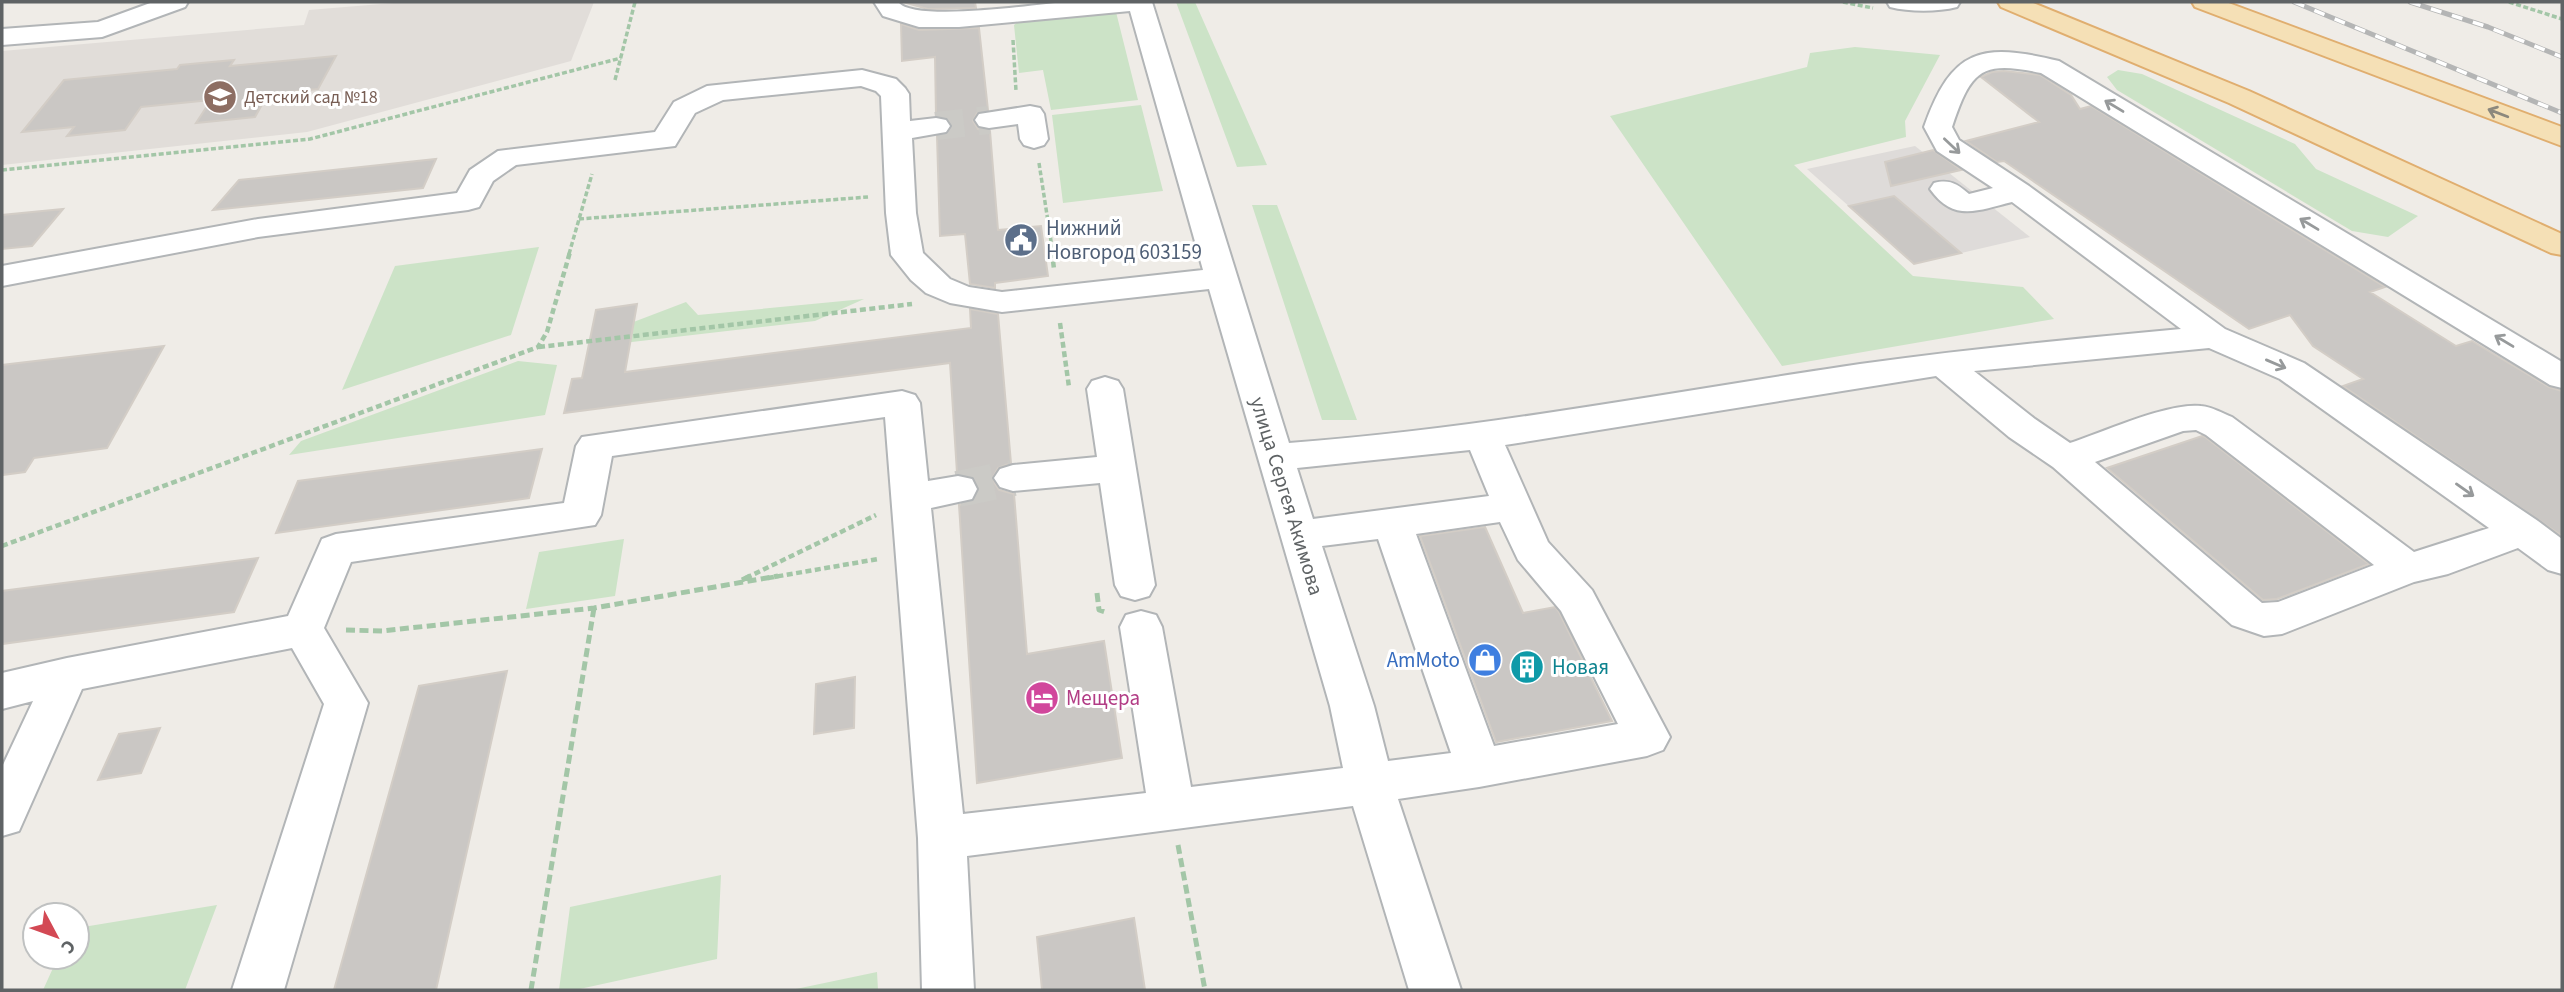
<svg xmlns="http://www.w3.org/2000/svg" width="2564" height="992" viewBox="0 0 2564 992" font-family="'Source Sans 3',sans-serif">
<rect width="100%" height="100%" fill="#efece7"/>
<!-- industrial -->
<path fill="#dedbd9" d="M1915,146L2030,237L1914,264L1807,169Z"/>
<!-- education -->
<path fill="#e1ddd9" d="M405,2H594L571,61L307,132L2,165V51L304,25L309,10Z"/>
<!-- green -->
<path fill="#cce3c7" d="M1176,2H1195L1267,165L1237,167Z
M1115,8L1138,100L1051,110L1043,70L1019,73L1014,25L1021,19Z
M1855,47L1940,55L1905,121L1906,137L1794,165L1913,276L2023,287L2054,319L1782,366L1610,116L1807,67L1810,53Z
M2118,70L2142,74L2295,144L2316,169L2418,216L2388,237L2352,231L2117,90L2107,77Z
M1141,105L1163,191L1063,203L1052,115Z
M1252,205H1277L1357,420H1322Z
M539,247L511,335L342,390L395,266Z
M864,299L815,321L597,346L602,334L686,302L698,315Z
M518,361L557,365L545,415L289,455L301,441Z
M624,539L615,596L526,609L539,552Z
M721,875L717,959L575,990H559L570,907Z
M217,905L185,990H43L58,957H77V928Z
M877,972L878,990H791Z"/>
<!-- building -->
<path fill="#cac7c4" stroke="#d3cdc6" stroke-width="2" d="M903,2H975L976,8L928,9Z
M901,24L919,30L979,28L988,110L977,113L973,121L978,129L990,131L998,230L1041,226L1048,276L995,283V288L970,284L965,234L940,236L937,136L948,133L952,125L947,117L936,115L935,57L902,61Z
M336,56L318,89L268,94L255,117L196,123L211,100L141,107L125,130L67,136L74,127L22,132L64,80L177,69L180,65L234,60L230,66Z
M2004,71L2040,75L2071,95L2080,109L2091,106L2385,287L2370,292L2456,346L2472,341L2549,387L2562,391V536L2343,386L2363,379L2313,346L2290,315L2249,329L2004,161L1997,162L1966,141L2039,122L1981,77L1992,72Z
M1933,150L1961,170L1891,186L1885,162Z
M436,159L423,188L213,210L239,180Z
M1894,196L1961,253L1914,264L1849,206Z
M63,209L32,246L2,249V215Z
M637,304L625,372L971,328L970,309L998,314L1011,463L998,468L992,479L999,490L1014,494L1027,654L1104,641L1122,758L977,783L959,505L974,500L979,488L973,476L957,473L950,363L564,413L572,379L582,378L596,310Z
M164,346L107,448L34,458L25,472L2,475V365Z
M2202,436L2205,437L2369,564L2277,599L2263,600L2107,468Z
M542,449L529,498L276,533L298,481Z
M1485,527L1523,613L1555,607L1559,612L1612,721L1496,742L1420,536Z
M258,558L234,612L2,644V591Z
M507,671L436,990H334L419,686Z
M855,677L854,728L814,734L816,684Z
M160,728L141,773L98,780L119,734Z
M1134,918L1145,990H1042L1037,937Z"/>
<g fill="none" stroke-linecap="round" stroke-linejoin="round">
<!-- minor-tunnel-far1 -->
<path stroke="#cbcac6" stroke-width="28" stroke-dasharray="28 14" stroke-linecap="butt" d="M936,126L989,120"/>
<!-- minor-tunnel -->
<path stroke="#cbcac6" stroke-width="36" stroke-dasharray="36 18" stroke-linecap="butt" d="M958,489L1013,478"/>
<!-- minor casing -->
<g stroke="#b2b5b7" stroke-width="4">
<path id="minor" d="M153,2H188L185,7L102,37L2,45V29L98,22Z
M874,2H898C915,23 1037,4 1067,2C1095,0 1124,2 1152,2L1289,443C1481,429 1670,392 1860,364C1967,349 2074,339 2181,329L2012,202C1978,210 1954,223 1930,189L1934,183C1950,179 1957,184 1969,194L1993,188L1937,151L1924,127C1952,48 1981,42 2059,61L2562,362V388L2550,385L2041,73C1981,60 1971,70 1952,127L1959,140L2029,186L2225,329L2304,363L2538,521L2562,539V574L2548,570L2518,548L2448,574L2414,582L2282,634L2264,636L2232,625L2053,467L2009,437L1936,376L1505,445L1548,542L1592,590L1670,737L1663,750L1647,756L1479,787L1398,799L1461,990H1409L1353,806L967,856L974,990H922L918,838L885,417L612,456L601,515L595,525L351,562L324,628L368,703L284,990H232L324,704L292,648L82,689L19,831L2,836V767L33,701L2,709V673L67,658L288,616L322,539L336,534L564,503L576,446L582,437L902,391L915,395L920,403L928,481L958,476L972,479L977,489L972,499L931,508L963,814L1146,793L1120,627L1126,615L1141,611L1156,615L1162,627L1191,787L1343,768L1330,706L1209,289L1002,312L950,303L926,293L911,280L891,255L886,213L881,96L876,91L861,86L723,100L695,113L675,146L516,165L493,181L479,207L468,210L258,237L2,286V266L258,219L457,193L470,170L498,151L655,132L674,102L707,86L862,70L896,79L905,88L909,94L910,121L936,118L946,120L950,126L946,132L912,138L916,213L923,253L950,279L969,287L1002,292L1203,270L1130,11L959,27H919L883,16ZM2209,348L2280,379L2489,528L2414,552L2232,417C2222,413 2212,407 2201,406C2169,402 2103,432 2070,443L2035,419L1974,371ZM2196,430L2206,435L2374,565L2278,602L2262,603L2095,462L2183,431ZM1470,450L1489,496L1313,519L1297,468ZM1500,522L1518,560L1561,611L1618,724L1494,746L1416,534ZM1378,539L1451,753L1388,761L1374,706L1322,546Z
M1887,2H1960L1957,7C1937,12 1910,12 1890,7Z
M1030,106L1040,108L1044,114L1048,139L1044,145L1034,148L1024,145L1020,139L1018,124L989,128L979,126L975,120L979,114Z
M1105,377L1118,381L1123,389L1155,585L1149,596L1135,600L1121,596L1115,585L1100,483L1013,491L1000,487L994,478L1000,469L1013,465L1097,457L1087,389L1092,381Z"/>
</g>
<!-- major casing -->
<g stroke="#e0ae6f" stroke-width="4">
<path id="major" d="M1998,2H2031L2249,91L2562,234V255L2551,253L2229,103L2001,7Z
M2192,2H2226L2562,127V146L2195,7Z"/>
</g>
<!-- path-far2 -->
<path stroke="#a3c6a7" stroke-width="3.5" stroke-dasharray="5 2.5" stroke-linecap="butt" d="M1843,2L1873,8
M2509,2L2562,19
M1013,40L1016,91
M615,80L635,2
M1039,163L1053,254
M2,170L310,139L621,58
M579,219L868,197
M569,254L592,174"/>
<!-- path-far1 -->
<path stroke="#a3c6a7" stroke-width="4.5" stroke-dasharray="6 3.5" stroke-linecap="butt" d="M1052,252L1054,269
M1060,323L1069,387
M539,347L912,304
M2,546L538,347L547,332L570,252
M746,578L876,515
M768,578L878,559"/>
<!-- path -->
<path stroke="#a3c6a7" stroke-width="5" stroke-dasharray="9 4.5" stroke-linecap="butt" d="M742,580L750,576
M1097,593L1099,610L1108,613
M346,630L382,631L594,608L778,576
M1178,845L1205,990
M531,990L594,608"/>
<!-- minor -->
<use href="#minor" fill="#fff" fill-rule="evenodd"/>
<!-- major -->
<use href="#major" fill="#f5e0b6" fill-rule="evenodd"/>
<!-- rail casing -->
<g stroke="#b4b5b5" stroke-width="5">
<path id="rail" d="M2294,2L2562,113
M2410,2L2488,27L2562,57"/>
</g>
<!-- rail -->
<use href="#rail" stroke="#fff" stroke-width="3.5" stroke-dasharray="11" stroke-linecap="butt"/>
</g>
<!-- one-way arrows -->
<defs><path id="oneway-shaft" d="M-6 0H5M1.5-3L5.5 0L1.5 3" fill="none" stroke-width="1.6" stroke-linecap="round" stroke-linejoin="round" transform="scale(1.75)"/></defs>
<g stroke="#979a9b">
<use href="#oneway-shaft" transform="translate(2114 106) rotate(-149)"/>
<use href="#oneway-shaft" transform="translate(1952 146) rotate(43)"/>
<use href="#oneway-shaft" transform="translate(2309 224) rotate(-149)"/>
<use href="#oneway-shaft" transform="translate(2504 341) rotate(-149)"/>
<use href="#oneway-shaft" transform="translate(2276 364) rotate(23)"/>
<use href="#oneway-shaft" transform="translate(2465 490) rotate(35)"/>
</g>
<use stroke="#8c887d" href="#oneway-shaft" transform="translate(2498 113) rotate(-159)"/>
<!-- icons -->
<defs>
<g id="school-disc" transform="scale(1.75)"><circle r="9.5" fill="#8d6e63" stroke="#fff"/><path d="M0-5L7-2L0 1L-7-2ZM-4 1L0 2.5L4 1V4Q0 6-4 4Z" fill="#fff"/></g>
<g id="civic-disc" transform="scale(1.75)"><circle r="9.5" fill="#5c6f8a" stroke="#fff"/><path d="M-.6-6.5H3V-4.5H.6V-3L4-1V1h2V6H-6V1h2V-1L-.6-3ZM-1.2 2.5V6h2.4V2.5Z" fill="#fff"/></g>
<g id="shop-disc" transform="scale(1.75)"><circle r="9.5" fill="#3f7fe0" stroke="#fff"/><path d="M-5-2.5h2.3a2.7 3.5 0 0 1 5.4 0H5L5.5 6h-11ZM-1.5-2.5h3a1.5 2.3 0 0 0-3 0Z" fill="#fff"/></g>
<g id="building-disc" transform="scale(1.75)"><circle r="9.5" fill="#0f9aa8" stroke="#fff"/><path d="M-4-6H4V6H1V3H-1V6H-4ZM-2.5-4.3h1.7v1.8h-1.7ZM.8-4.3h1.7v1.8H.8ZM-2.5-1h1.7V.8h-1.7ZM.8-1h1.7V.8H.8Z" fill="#fff"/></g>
<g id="hotel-disc" transform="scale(1.75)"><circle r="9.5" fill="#d1479c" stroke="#fff"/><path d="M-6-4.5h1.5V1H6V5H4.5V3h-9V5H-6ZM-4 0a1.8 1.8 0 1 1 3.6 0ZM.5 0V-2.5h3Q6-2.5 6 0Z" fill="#fff"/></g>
</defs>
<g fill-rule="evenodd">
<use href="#school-disc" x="220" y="97"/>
<use href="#civic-disc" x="1021" y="240"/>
<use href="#shop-disc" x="1485" y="660"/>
<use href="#building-disc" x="1527" y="667"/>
<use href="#hotel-disc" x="1042" y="698"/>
</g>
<g text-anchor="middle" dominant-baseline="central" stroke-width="6" stroke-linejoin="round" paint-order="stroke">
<!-- far-education labels -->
<g font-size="18" fill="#785e54" stroke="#fff" text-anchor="start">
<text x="244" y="97">Детский сад №18</text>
</g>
<!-- service labels -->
<g font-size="21" fill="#4e5e75" stroke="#fff" text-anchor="start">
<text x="1046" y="228">Нижний<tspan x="1046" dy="24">Новгород 603159</tspan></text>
</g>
<!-- street labels -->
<g font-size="21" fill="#5f6365" stroke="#fff">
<text transform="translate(1287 496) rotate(73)">улица Сергея Акимова</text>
</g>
<!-- shop labels -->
<g font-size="21" fill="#366cbe" stroke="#fff" text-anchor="end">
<text x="1460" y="660">AmMoto</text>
</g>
<!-- culture labels -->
<g font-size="21" fill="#0d838f" stroke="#fff" text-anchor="start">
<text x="1552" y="667">Новая</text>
</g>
<!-- hotel labels -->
<g font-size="21" fill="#b23c85" stroke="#fff" text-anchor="start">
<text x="1066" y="698">Мещера</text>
</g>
</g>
<!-- border -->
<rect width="2564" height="992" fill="none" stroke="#5f6365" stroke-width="7"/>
<!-- north arrow -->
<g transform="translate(56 936) rotate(131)"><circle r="33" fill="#ffffff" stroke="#bfc1c1" stroke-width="2"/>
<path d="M0-5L12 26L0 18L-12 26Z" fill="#d34954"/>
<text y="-10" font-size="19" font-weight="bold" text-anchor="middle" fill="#5f6365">С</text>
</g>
</svg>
